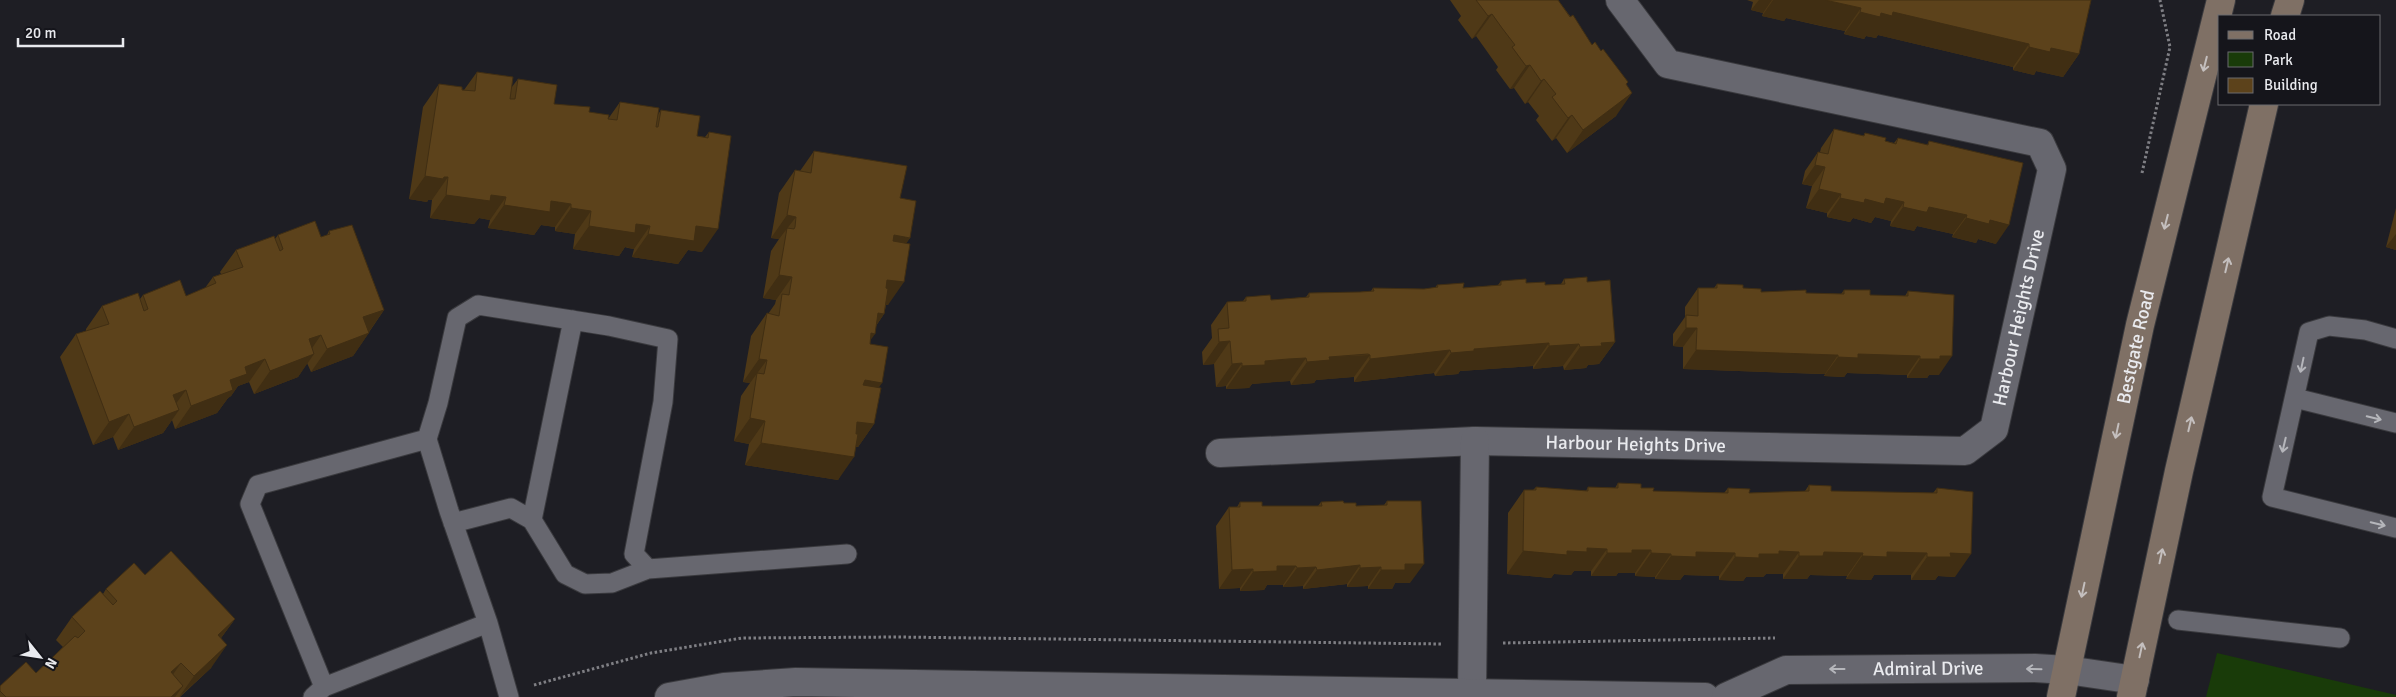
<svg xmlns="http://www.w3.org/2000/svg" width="2396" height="697" viewBox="0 0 2396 697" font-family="Signika,sans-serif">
<rect width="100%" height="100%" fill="#1e1e24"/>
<!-- green -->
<path fill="#193b09" d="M2217,653L2396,695V697H2206Z"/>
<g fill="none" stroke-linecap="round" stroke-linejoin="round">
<!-- service casing -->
<g stroke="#3a3a3e" stroke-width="21">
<path id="service" d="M2396,339L2365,330L2329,326L2309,332L2272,497L2396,528
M2295,398L2396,423
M532,520L573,320
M453,523L511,508L532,520L565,574L585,584L612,583L648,569
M2178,620L2340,638
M324,687L488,623
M313,697L324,687L250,504L258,485L427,439
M509,697L488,623L449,511L427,439L438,403L457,318L478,305L609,326L668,339L663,402L634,554L648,569L847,554"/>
</g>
<!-- minor casing -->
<g stroke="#3a3a3e" stroke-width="30">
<g id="minor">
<path id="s1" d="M1220,453L1475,441L1965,451L1994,429L2052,169L2040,143L1668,64L1620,0"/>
<path d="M1472,693L1475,441"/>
</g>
</g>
<!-- tertiary casing -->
<g stroke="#3a3a3e" stroke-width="30">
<g id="tertiary">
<path d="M669,697L724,687L796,682L1705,697"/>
<path id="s2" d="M1726,697L1786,670L2035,668L2067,670L2135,680"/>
</g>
</g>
<!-- secondary casing -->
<g stroke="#3a3a3e" stroke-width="30">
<g id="secondary">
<path d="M2285,16L2290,0"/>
<path id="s3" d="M2061,697L2140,325L2221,0"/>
<path d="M2131,697L2179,471L2264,104"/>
</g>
</g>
<!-- path -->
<path stroke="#7f7f84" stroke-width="3" stroke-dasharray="2.5 2.5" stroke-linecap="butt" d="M2142,173L2170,47L2160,0
M1503,643L1775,638
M534,685L651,653L742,638L898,637L1442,644"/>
<!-- service -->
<use href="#service" stroke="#67676f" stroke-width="19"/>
<!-- minor -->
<use href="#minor" stroke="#67676f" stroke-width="28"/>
<!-- tertiary -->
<use href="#tertiary" stroke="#67676f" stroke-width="28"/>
<!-- secondary -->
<use href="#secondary" stroke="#7f7065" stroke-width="28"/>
</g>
<!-- wall -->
<path fill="#4f3917" d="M1450,0H1558L1592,45L1627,85L1616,116L1567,153L1556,138L1552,141L1536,120L1539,116L1528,102L1525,104L1514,88L1510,89L1496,70L1498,67L1486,50L1476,36L1472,39L1458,20L1461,16Z
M1747,0H2091L2079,54L2063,77L2036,71L2034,75L2013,70V67L1878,35L1876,38L1866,36L1864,39L1844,34L1845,31L1821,26L1786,18L1784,21L1762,16L1763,13L1751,10L1753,2Z
M477,72L511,88L518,79L554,104L589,112L608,119L620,102L657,116L661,110L697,136L705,137L709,132L702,252L688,250L678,264L632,257L634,249L628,248L625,247L619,256L573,249L575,234L555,231V227L541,225L534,235L488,228L490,220L479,218L474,224L430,218L432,200H428L427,202L409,199L423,107L439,84L464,90Z
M1834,129L1863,136L1865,133L1885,141L1894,143L1898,138L1927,145L1929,141L1996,244L1978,239L1976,243L1952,237L1953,234L1917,226L1914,231L1911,230L1890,226L1891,221L1875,217L1871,223L1853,218L1850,222L1827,217V213L1806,208L1812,186L1802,184L1805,171L1818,152H1820L1821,148Z
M814,151L900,198L910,238L906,243L888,305H886L884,314L876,326L870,340V344L878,388L874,424L858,447H856L838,480L745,465L749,444L734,441L741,396L750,383L743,382L751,336L767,313L768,314L775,304L776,300L763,298L771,251L779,239L771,238L779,193L795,170L800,171Z
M2396,208V250L2386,247Z
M329,231L384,310L353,356L311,372L307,363L298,377L254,394L249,382L238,386L231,396L228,398L217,413L175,429L172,420L163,433L118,450L113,437L93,445L60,357L76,334L86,331V329L102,306L140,299L143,295L186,296L205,288L213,277L221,274L220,272L236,250L275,239L278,235L321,237L327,235Z
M1564,279L1587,282L1615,342L1599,364L1588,365L1586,368L1564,370L1563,366L1533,369V366L1460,371L1458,374L1435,376L1434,373L1354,382V377H1352L1316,380L1314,383L1291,385L1290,381L1272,382L1252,384L1249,388L1226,389V386L1216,387L1214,364L1203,365L1202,352L1212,338L1211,325L1227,302L1243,301L1246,297L1271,300L1306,297L1309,293L1360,292L1371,291L1373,288L1424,289L1435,288L1437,285L1463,288L1498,285L1501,281L1545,285L1561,284Z
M1717,284L1761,292L1841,294L1844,290L1870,295L1905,296L1908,291L1939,375H1929L1927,378H1907V375L1847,373L1844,377L1824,376L1825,374H1821L1683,369V347L1673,346V334L1685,317V307L1698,288H1714Z
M1618,483L1653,491L1724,493L1728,488L1749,493L1805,491L1809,485L1831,491L1933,493L1937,488L1955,577L1938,576L1935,580H1911V575H1874L1871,580L1846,579L1847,576L1810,575L1807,579H1783V574H1766L1763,577H1746L1743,581L1719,580V576L1684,575L1680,580L1655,579V577L1635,576V573H1618L1616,576H1591V571H1574L1571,575L1554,574L1551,578L1507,574L1508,513L1524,490H1533L1536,487L1586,491L1588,487L1615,488Z
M1387,501L1410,583H1395L1392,589H1368V586L1347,587V584L1303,589V586L1283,587V585H1267L1264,590L1240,591V588L1219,589L1216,526L1229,507H1237L1240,502L1262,506H1318L1321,502L1344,503L1356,506L1384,505Z
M145,575L235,619L221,638L211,668L180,697H0V686L36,673L63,647L56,640L72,617L103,594L106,589Z"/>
<!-- shaded-wall -->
<path fill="#402e13" d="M1759,0H1772L1763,13L1751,10Z
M1773,0H1825L1861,8L1845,31L1786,18L1784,21L1762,16Z
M1860,12L1881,13L1893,12L2029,44L2013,67L1878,35L1876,38L1866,36L1864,39L1844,34Z
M1492,14L1476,36L1472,39L1488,16Z
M2029,47L2051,48L2079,54L2063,77L2036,71L2034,75L2013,70Z
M1530,65L1514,88L1510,89L1526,66Z
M1544,79L1528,102L1525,104L1541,81Z
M1632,93L1616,116L1567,153L1583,130Z
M1572,115L1556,138L1552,141L1568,118Z
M1815,165L1825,167L1812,186L1802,184Z
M425,176L448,177L432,200H428L427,202L409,199Z
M1819,189L1841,194L1827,213L1806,208Z
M446,195H491L506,197L490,220L479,218L474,224L430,218Z
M1840,198L1865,199L1886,198L1904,202L1891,221L1875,217L1871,223L1853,218L1850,222L1827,217Z
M551,201L571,204L555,227L541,225L534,235L488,228L504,205Z
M1903,207H1929L1967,215L1953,234L1917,226L1914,231L1890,226Z
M571,208L591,211L575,234L555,231Z
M787,215L796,217L779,239L771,238Z
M1966,218L1990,220L2009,225L1996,244L1978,239L1976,243L1952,237Z
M636,224L650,226L634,249L625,247L619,256L573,249L589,226Z
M696,226L718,229L702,252L688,250L678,264L632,257L648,234Z
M2396,234V250L2386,247Z
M894,235L910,238L894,261L878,258Z
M779,275L792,277L776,300L763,298Z
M887,280L904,282L888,305L871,303Z
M384,310L368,333L363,317Z
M878,313L884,314L868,337Z
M1686,328H1697L1683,347L1673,346Z
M369,333L353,356L311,372L327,349Z
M871,333L875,334L859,356Z
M321,335L306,357L314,354L298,377L254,394L270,371L309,339Z
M1230,341L1214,364L1203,365L1219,342Z
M1615,342L1599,364L1588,365L1586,368L1564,370L1580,347L1601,343Z
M1549,343L1533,366L1460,371L1458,374L1435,376L1451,353L1474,349Z
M1579,344L1563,366L1533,369L1549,346Z
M1450,350L1434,373L1354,382L1370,359Z
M1696,350L1838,355L1825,374L1683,369Z
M1858,354L1920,356L1907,375L1847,373L1844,377L1824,376L1838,357Z
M1370,355L1354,377L1316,380L1314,383L1291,385L1307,362L1329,357Z
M1940,356H1952L1939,375H1929L1927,378H1907L1920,359Z
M1306,358L1290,381L1252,384L1249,388L1226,389L1242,366L1265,361Z
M265,359L249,382L238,386L231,396L228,398L217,413L175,429L191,406L230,380L245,367Z
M759,359L767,360L750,383L743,382Z
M1242,363L1226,386L1216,387L1232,364Z
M865,380L882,383L866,406L849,403Z
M186,390L169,413L173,395Z
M179,410L163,433L118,450L134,427Z
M129,414L113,437L93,445L109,422Z
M750,418L765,421L749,444L734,441Z
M857,422L874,424L858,447L841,444Z
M761,443L854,457L838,480L745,465Z
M1587,548L1607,549L1591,571H1574L1571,575L1554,574L1551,578L1507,574L1523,551H1567Z
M1632,550H1651L1635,573H1618L1616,576H1591L1607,553Z
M1779,551L1799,552L1783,574H1766L1763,577H1746L1743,581L1719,580L1735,557Z
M1696,552L1735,553L1719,576L1684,575L1680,580L1655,579L1671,556Z
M1824,552L1863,553L1847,576L1810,575L1807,579H1783L1799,556Z
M1887,552L1927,553L1911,575H1874L1871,580L1846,579L1862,556Z
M1651,553L1671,554L1655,577L1635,576Z
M1950,553L1971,554L1955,577L1938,576L1935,580H1911L1927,557Z
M1405,564H1424L1410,583H1395L1392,589H1368L1381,570Z
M1360,565L1347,584L1303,589L1317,570Z
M1277,566H1296L1283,585H1267L1264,590L1240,591L1253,572Z
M1316,567L1303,586L1283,587L1297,568Z
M1381,567L1368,586L1347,587L1360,568Z
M1253,569L1240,588L1219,589L1232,570Z
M235,619L218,642V635Z
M227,645L211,668L179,697L194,676Z
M181,663L165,686L171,672Z
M183,686L175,697H171Z"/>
<!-- building -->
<path fill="#5c421b" stroke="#402e13" d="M1476,0H1558L1570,17L1573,15L1592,45L1595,42L1601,51L1603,49L1628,82L1626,84L1632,93L1583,130L1572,115L1568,118L1552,97L1556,94L1544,79L1541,81L1530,65L1526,66L1512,47L1515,45L1502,28L1492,14L1488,16Z
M1825,0H2091L2079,54L2051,48L2050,52L2029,47V44L1893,12L1892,16L1881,13L1880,17L1860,12L1861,8Z
M477,72L513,77L510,99H515L518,79L557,85L554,104L590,107L589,112L609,115L608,119L617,120L620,102L659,108L656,127H658L661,110L700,116L697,136L708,138L709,132L731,136L718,229L696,226L694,241L648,234L650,226L644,225L636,224L635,233L589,226L591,211L571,208V204L551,201L550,212L504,205L506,197L491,195L490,201L446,195L448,177H444L443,179L425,176L439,84L462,87V90L475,91Z
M1834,129L1864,136L1865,133L1886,138L1885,141L1896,144L1898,138L1928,145L1929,141L2023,163L2009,225L1990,220L1989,224L1966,218L1967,215L1929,207L1927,212H1925L1903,207L1904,202L1886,198L1884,204L1865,199L1864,203L1840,198L1841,194L1819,189L1825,167L1815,165L1818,152L1828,154Z
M814,151L907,166L900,198L916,201L910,238L894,235L893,241L910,244L904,282L887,280L886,288L888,289L884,314L878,313L875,334L871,333L870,344L888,347L882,383L865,380L863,385L881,388L874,424L857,422L856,434H858L854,457L761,443L765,421L750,418L757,373L764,374L766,365L767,360L759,359L767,313L779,316L782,294L789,295L792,277L779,275L787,228L794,229L795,227L796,217L787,215L795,170L811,173Z
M315,221L321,237L330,234L329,231L352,225L384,310L363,317L369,333L327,349L321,335L309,339L314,354L270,371L265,359L245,367L247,374L230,380L233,390L191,406L186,390L173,395L179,410L134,427L129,414L109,422L76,334L109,324L102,306L138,293L144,311L148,309L143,295L180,280L186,296L216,283L213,277L243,267L236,250L274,236L280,251L283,249L278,235Z
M1587,277V282L1610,280L1615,342L1601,343L1602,346L1580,347L1579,344L1549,346V343L1474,349V351L1451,353L1450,350L1370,359V355L1368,354L1329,357L1330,360L1307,362L1306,358L1288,359L1265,361V365L1242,366V363L1232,364L1230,341L1219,342L1218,329L1229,328L1227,302L1246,301V297L1270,295L1271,300L1309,297V293L1360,292L1374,291L1373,288L1424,289L1438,287L1437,285L1464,283L1463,288L1501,285V281L1526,279V283L1545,282V285L1565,284L1564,279Z
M1717,284L1743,285V288L1761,289V292L1806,290V293L1844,294V290H1870V295L1908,296V291L1954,295L1952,356H1940V359H1920V356L1858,354V358L1838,357V355H1835L1696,350L1697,328H1686V315L1698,316V288H1717Z
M1618,483L1641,484V488H1654L1653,491L1728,493V488L1750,489L1749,493L1809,491V485L1831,486V491L1937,493V488L1973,492L1971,554L1950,553L1951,557H1927V553L1887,552V557L1862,556L1863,553L1824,552L1823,556H1799V552L1779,551V554H1759V558L1735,557V553L1696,552V557L1671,556V554L1651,553V550H1632V553H1607V549L1587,548V552L1567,551V555L1523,551L1524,490H1536V487L1588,491V487L1618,488Z
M1343,501L1344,503H1356V506L1387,505V501H1421L1424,564H1405V570H1381V567L1360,568V565L1317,570L1316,567L1297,568L1296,566H1277V571L1253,572V569L1232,570L1229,507H1240V502H1262V506H1322L1321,502Z
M171,551L235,619L218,635L227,645L194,676L181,663L171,672L183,686L171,697H6L0,691V686L26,662L36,673L75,636L78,638L85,631L72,617L100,591L113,605L117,601L106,589L134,563L145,575Z"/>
<!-- one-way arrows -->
<defs><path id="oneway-shaft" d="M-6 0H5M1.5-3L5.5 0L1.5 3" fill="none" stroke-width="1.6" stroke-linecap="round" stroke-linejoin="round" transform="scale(1.25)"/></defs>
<g stroke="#c4bfbe">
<use href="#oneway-shaft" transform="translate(2205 64) rotate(104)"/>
<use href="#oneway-shaft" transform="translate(2166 222) rotate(104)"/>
<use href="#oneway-shaft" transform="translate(2227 265) rotate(-77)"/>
<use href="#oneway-shaft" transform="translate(2190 424) rotate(-77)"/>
<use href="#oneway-shaft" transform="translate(2117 431) rotate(102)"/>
<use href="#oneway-shaft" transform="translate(2161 556) rotate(-78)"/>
<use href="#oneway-shaft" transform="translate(2083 590) rotate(102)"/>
<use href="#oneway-shaft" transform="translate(2141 650) rotate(-78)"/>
</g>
<g stroke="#b5b6bb">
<use href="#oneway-shaft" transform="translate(2302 365) rotate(102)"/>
<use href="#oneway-shaft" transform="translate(2374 418) rotate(14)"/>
<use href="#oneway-shaft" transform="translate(2284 445) rotate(103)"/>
<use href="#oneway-shaft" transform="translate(2378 524) rotate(14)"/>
<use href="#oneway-shaft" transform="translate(1837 669) rotate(180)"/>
<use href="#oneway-shaft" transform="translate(2034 669) rotate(-179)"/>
</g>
<g text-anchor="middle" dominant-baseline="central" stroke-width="5" stroke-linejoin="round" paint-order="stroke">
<!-- street labels -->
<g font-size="19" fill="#e9eaee" stroke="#15151b">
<text stroke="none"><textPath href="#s1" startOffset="896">Harbour Heights Drive</textPath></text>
<text stroke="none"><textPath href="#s3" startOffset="358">Bestgate Road</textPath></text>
<text stroke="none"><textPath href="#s1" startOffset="416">Harbour Heights Drive</textPath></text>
<text stroke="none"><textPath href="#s2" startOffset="208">Admiral Drive</textPath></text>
</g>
</g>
<!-- legend -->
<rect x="2218" y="15" width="162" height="90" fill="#15151b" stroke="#6a6a6f"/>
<rect x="2228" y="31" width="25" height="8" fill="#7f7065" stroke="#6a6a6f"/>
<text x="2264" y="40" font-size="15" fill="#e9eaee">Road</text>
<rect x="2228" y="52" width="25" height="15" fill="#193b09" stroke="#6a6a6f"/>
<text x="2264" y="65" font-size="15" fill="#e9eaee">Park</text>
<rect x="2228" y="78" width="25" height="15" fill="#5c421b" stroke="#6a6a6f"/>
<text x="2264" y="90" font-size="15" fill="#e9eaee">Building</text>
<!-- north arrow -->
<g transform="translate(40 657) rotate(120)" stroke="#15151b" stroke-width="4" paint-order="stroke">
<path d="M0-4L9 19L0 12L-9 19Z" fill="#e9eaee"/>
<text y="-8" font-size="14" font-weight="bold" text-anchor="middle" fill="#e9eaee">N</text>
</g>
<!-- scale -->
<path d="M18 38v8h105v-8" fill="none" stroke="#e9eaee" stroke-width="2.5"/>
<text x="25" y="38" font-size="15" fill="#e9eaee" stroke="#15151b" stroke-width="4" paint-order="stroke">20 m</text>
</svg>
